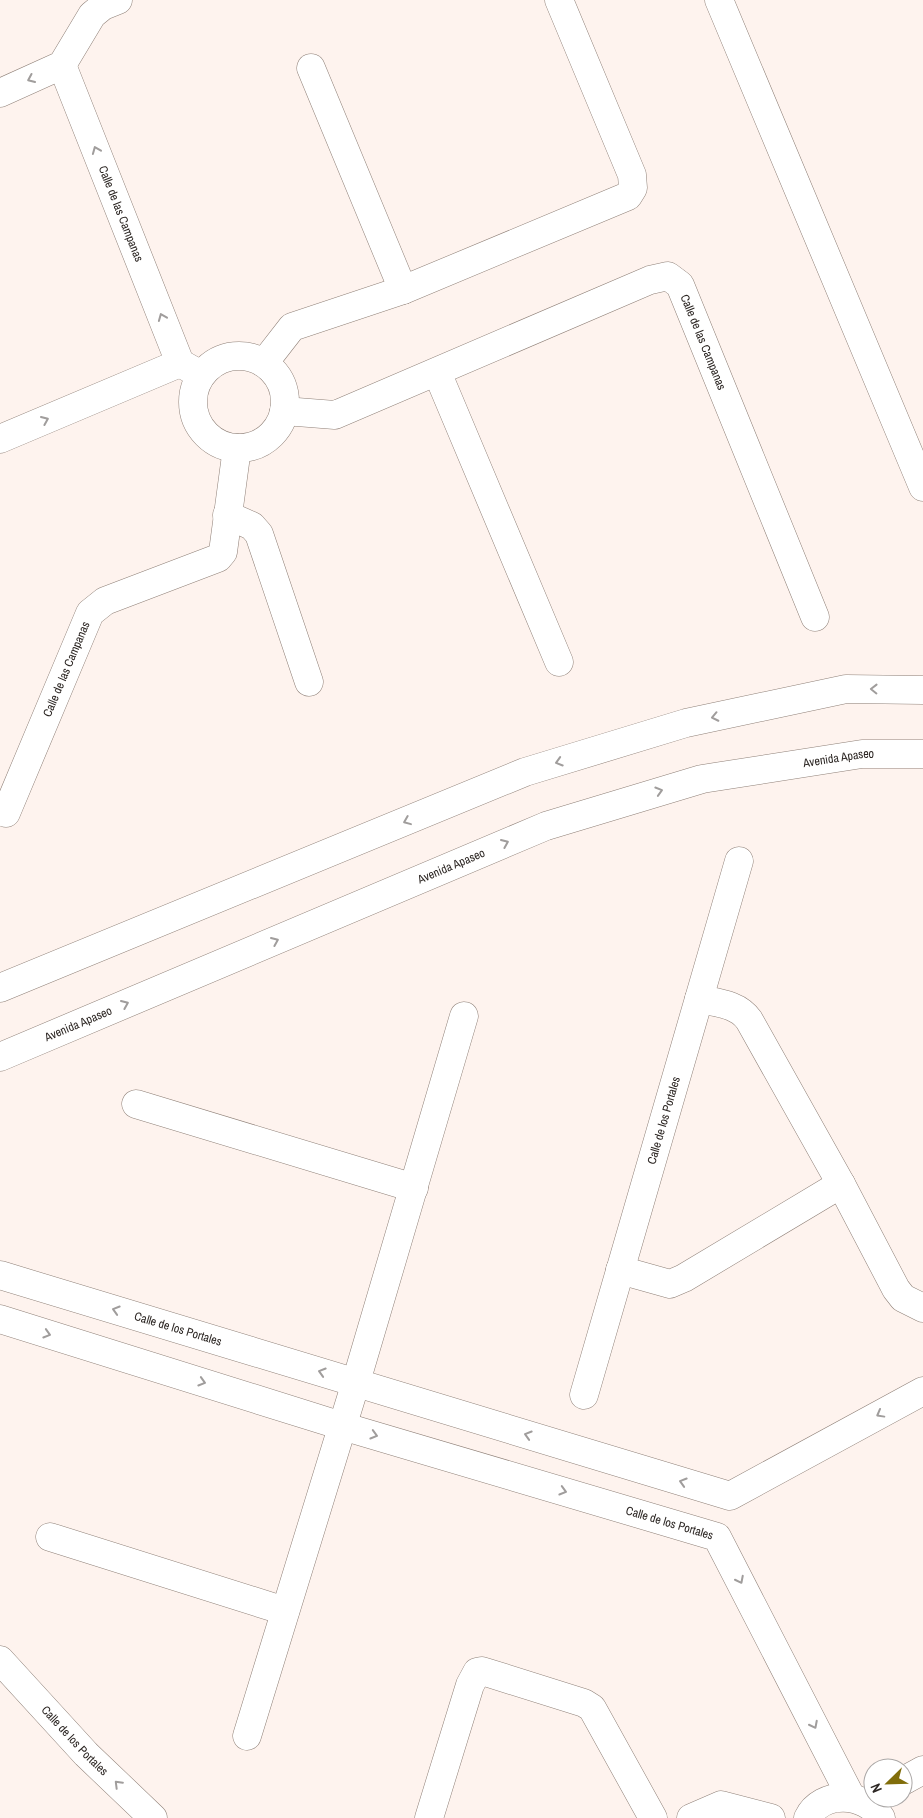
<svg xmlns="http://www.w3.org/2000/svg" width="923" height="1818" viewBox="0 0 923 1818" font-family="'Archivo Narrow',sans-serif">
<rect width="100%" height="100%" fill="#fef3ee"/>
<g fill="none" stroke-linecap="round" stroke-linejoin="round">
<!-- minor casing -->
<g stroke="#8f8078" stroke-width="29">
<g id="minor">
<path d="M719,0L923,487"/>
<path id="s1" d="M62,65L180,363L201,375"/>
<path d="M311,68L403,290"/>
<path d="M0,93L62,65L92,15L103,6L118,0"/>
<circle cx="239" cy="402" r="46"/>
<path d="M264,363L292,327L403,290L628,196L633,188L632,175L559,0"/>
<path d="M437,372L559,662"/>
<path id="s2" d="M284,411L335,415L650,280L668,276L680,285L815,617"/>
<path d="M0,439L180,363"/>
<path d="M227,515L252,526L259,534L309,682"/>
<path id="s3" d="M6,813L90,613L105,601L218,558L223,552L237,448"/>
<path d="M699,999C718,1003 738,1004 749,1020L841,1184L896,1289L903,1298L923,1308"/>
<path d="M136,1104L414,1188"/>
<path d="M620,1270L670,1284L684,1278L841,1184"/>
<path id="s4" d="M0,1275L730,1496L923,1391"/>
<path id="s5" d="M0,1319L342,1426L717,1537L851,1797"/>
<path id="s6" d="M584,1395L739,861"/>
<path d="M50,1537L285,1611"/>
<path d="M247,1736L356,1382L464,1016"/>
<path d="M903,1781L923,1770"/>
<path d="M429,1818L470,1685L477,1672L482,1671L584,1703L592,1708L653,1818"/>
<path d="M691,1818L721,1805L771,1818"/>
<path d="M808,1818C821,1790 866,1792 881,1818"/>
</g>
</g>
<!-- tertiary casing -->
<g stroke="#8f8078" stroke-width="29">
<g id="tertiary">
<path d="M0,988L525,772L686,723L846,689L923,690"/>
<path id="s7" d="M0,1057L546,826L702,779L862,754H923"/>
<path id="s8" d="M0,1660L86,1754L153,1818"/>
</g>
</g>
<!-- minor -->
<use href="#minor" stroke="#fff" stroke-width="28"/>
<!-- tertiary -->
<use href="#tertiary" stroke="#fff" stroke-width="28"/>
</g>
<!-- one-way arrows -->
<defs><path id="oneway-chevron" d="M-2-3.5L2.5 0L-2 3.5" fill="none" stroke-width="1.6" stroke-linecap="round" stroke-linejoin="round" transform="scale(1.25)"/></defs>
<g stroke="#a09d9c">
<use href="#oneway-chevron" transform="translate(31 79) rotate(156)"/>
<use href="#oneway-chevron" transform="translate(96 150) rotate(-112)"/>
<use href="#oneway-chevron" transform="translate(162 317) rotate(-112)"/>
<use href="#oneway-chevron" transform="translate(45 420) rotate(-23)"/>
<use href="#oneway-chevron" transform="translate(874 689) rotate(-179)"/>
<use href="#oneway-chevron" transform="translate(715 717) rotate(168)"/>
<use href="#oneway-chevron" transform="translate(559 762) rotate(163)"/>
<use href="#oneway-chevron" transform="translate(659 791) rotate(-17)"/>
<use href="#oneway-chevron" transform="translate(407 821) rotate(158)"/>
<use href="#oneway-chevron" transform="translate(505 843) rotate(-23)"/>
<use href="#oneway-chevron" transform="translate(275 941) rotate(-23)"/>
<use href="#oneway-chevron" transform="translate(125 1004) rotate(-23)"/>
<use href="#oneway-chevron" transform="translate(116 1310) rotate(-163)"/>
<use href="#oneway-chevron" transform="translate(47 1334) rotate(17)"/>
<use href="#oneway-chevron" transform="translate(322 1372) rotate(-163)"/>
<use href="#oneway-chevron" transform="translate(202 1382) rotate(17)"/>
<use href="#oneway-chevron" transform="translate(880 1414) rotate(151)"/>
<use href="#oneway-chevron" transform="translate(374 1435) rotate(16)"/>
<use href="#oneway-chevron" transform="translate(528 1435) rotate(-163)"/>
<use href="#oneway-chevron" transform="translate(683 1482) rotate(-163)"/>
<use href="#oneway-chevron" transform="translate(563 1491) rotate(16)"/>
<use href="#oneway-chevron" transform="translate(740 1580) rotate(63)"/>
<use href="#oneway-chevron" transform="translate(814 1725) rotate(63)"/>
<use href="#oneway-chevron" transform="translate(118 1784) rotate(-135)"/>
</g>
<g text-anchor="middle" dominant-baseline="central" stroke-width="5" stroke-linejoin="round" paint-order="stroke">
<!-- street labels -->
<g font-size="12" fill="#2c2623" stroke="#fff">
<text stroke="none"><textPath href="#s1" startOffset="160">Calle de las Campanas</textPath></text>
<text stroke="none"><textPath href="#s2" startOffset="489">Calle de las Campanas</textPath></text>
<text stroke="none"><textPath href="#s3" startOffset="156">Calle de las Campanas</textPath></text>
<text stroke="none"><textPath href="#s7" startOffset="894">Avenida Apaseo</textPath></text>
<text stroke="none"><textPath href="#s7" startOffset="490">Avenida Apaseo</textPath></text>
<text stroke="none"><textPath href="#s7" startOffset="85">Avenida Apaseo</textPath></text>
<text stroke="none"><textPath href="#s6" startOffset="286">Calle de los Portales</textPath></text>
<text stroke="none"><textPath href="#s4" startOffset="186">Calle de los Portales</textPath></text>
<text stroke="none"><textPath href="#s5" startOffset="700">Calle de los Portales</textPath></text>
<text stroke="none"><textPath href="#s8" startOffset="110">Calle de los Portales</textPath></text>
</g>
</g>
<!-- north arrow -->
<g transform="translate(888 1783) rotate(247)"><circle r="24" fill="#ffffff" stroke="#aba8a7"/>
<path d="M0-4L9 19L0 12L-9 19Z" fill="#816d0a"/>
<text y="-8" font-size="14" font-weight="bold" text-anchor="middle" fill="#2c2623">N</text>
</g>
</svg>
